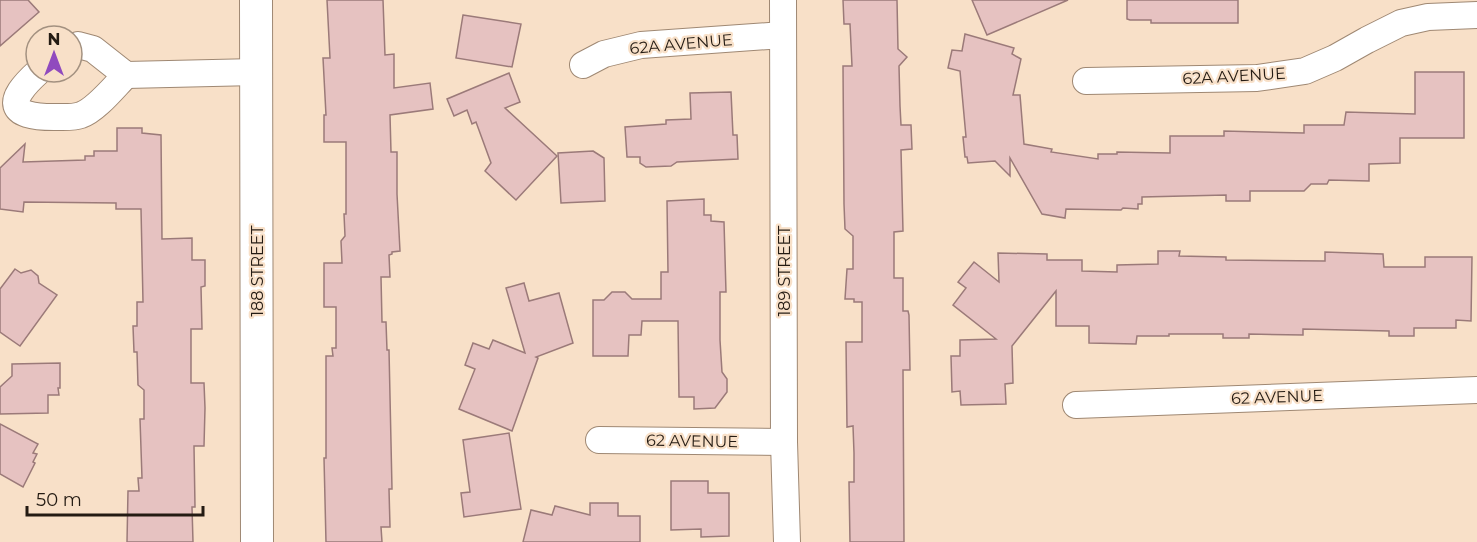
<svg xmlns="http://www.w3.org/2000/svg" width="1477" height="542" font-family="Montserrat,sans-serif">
	<rect width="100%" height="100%" fill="#f8e0c8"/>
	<g fill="#e6c2c1" stroke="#9b7a79" stroke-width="1.5">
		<polygon points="0,0 28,0 39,12 0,46"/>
		<polygon points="327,0 383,0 385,55 394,54 394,88 430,83 433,109 390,115 391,152 397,152 397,194 400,251 392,252 392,254 389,255 390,277 381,277 382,322 386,322 387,350 389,350 392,489 389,489 390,527 381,527 382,542 326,542 324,458 326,458 326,356 333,356 332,348 336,348 336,307 324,307 324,263 342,263 341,241 345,236 344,214 346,214 346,142 324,142 324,115 326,115 323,58 330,58"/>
		<polygon points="843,0 897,0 898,49 907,57 899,66 900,106 901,125 911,125 912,149 901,150 903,231 894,232 894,278 903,278 903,311 908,311 909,315 910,370 903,370 904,542 850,542 849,482 854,482 854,453 853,426 847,427 846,342 862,342 862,302 854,302 854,299 845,299 847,269 853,269 853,236 845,229 844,204 843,66 852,66 850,24 844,24"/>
		<polygon points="972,0 1068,0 987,35"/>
		<polygon points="1127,0 1238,0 1238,23 1151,23 1151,20 1130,20 1127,19"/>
		<polygon points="463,15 521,24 512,67 456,58"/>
		<polygon points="965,34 1014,48 1012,54 1021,59 1013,95 1020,95 1024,144 1052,149 1051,152 1098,159 1098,154 1117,154 1117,152 1170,153 1170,136 1224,136 1224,131 1304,133 1304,125 1344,125 1346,112 1415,114 1415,72 1464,72 1464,138 1400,138 1400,163 1369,164 1369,181 1329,180 1327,184 1311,184 1304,191 1250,191 1250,201 1226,201 1226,195 1142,197 1142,204 1138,204 1138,209 1123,208 1121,210 1066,209 1065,218 1042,214 1010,158 1010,176 995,161 968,163 967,157 965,157 963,137 966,137 960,71 948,68 952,50 962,51"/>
		<polygon points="509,73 520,102 505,108 557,156 516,200 485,171 491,163 476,122 472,124 467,110 454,116 447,99"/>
		<polygon points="731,92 733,135 737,135 738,159 677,162 671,166 646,167 640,163 640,157 627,157 625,127 666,124 666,120 691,119 690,93"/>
		<polygon points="117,128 142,128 142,133 161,135 162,239 192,238 192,260 205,260 205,286 201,287 202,329 191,329 191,383 204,383 205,408 204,446 194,446 195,507 192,507 193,542 127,542 128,491 139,491 138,478 142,478 140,419 144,419 144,390 138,385 137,352 134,352 133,326 137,326 137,302 143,302 141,209 116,209 116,203 24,202 23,212 0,209 0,168 25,144 23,162 85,160 85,156 94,156 94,151 117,151"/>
		<polygon points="593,151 604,158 605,201 561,203 558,153"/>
		<polygon points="704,199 704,215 711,215 711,221 724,222 726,292 720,292 720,340 722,372 727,379 727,392 715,408 694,409 694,397 679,397 678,321 642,321 641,335 629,335 628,356 593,356 593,300 604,300 612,292 625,292 632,299 661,299 661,272 668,272 667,201"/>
		<polygon points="1158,251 1180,251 1179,256 1226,257 1226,260 1325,261 1325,252 1383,254 1384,267 1425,267 1425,257 1472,257 1471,321 1456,320 1456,328 1414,328 1414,336 1389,336 1389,331 1303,329 1303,335 1249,334 1249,338 1223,338 1223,334 1169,334 1169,336 1137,336 1136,344 1089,343 1089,326 1056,326 1056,291 1012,346 1013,383 1005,384 1006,404 961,405 960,391 952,392 951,356 960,356 960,340 996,339 953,305 966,288 958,282 974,262 999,282 998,253 1047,254 1047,260 1082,260 1082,271 1117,272 1117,265 1158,264"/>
		<polygon points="15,269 21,273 31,270 38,276 39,283 57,295 20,346 0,332 0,289"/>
		<polygon points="524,283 529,301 559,293 573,343 536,357 538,358 512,431 459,409 475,369 465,365 473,343 489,349 493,340 525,353 506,288"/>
		<polygon points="60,363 60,388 58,388 59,395 48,395 48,413 0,414 0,387 12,376 12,364"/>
		<polygon points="0,424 38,444 33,453 37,454 33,462 35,463 23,487 0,474"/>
		<polygon points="509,433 521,509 464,517 461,493 470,492 463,440"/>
		<polygon points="671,481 708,481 708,493 729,493 729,536 701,537 701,529 671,530"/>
		<polygon points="590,503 618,503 618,516 640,516 640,542 523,542 531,510 552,515 555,506 590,515"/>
	</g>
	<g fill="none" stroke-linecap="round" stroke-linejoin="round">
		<defs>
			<g id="minor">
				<polyline points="783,0 784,442 787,542"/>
				<polyline points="72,47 78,45 93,49 126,75 256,72"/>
				<polyline points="583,65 604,54 641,45 783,35"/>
				<path d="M38,72C6,101 7,117 54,117C63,117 73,118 81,115C96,110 115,86 126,75"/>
				<polyline points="1086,81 1257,78 1305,71 1335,58 1367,40 1401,23 1428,17 1477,15"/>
				<polyline points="1076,405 1477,390"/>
				<polyline points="599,440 784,442"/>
			</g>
			<polyline id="tertiary" points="256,0 257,542"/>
		</defs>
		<use href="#minor" stroke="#9f8873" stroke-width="28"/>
		<use href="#tertiary" stroke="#9f8873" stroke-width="34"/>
		<use href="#minor" stroke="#fff" stroke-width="26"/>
		<use href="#tertiary" stroke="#fff" stroke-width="32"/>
	</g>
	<g text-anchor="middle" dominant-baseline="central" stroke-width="4.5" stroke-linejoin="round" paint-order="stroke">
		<g font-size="16" fill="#241b13" stroke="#f8e0c8">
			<text transform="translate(681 44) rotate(-5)">62A AVENUE</text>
			<text transform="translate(1234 76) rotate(-3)">62A AVENUE</text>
			<text transform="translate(257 271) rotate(-90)">188 STREET</text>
			<text transform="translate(784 271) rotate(-90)">189 STREET</text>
			<text transform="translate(1277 397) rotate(-2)">62 AVENUE</text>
			<text transform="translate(692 441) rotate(1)">62 AVENUE</text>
		</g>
	</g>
	<g transform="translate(54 54)"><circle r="28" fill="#f8e0c8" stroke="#a39180" stroke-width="1.5"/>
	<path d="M0-4.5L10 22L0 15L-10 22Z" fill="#904abe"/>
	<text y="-9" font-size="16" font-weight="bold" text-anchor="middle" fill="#241b13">N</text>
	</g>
	<path d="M27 506v9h176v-9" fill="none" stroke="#241b13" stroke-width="3"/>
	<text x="36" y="506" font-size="18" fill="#241b13" stroke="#f8e0c8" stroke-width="4.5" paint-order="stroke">50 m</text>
</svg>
